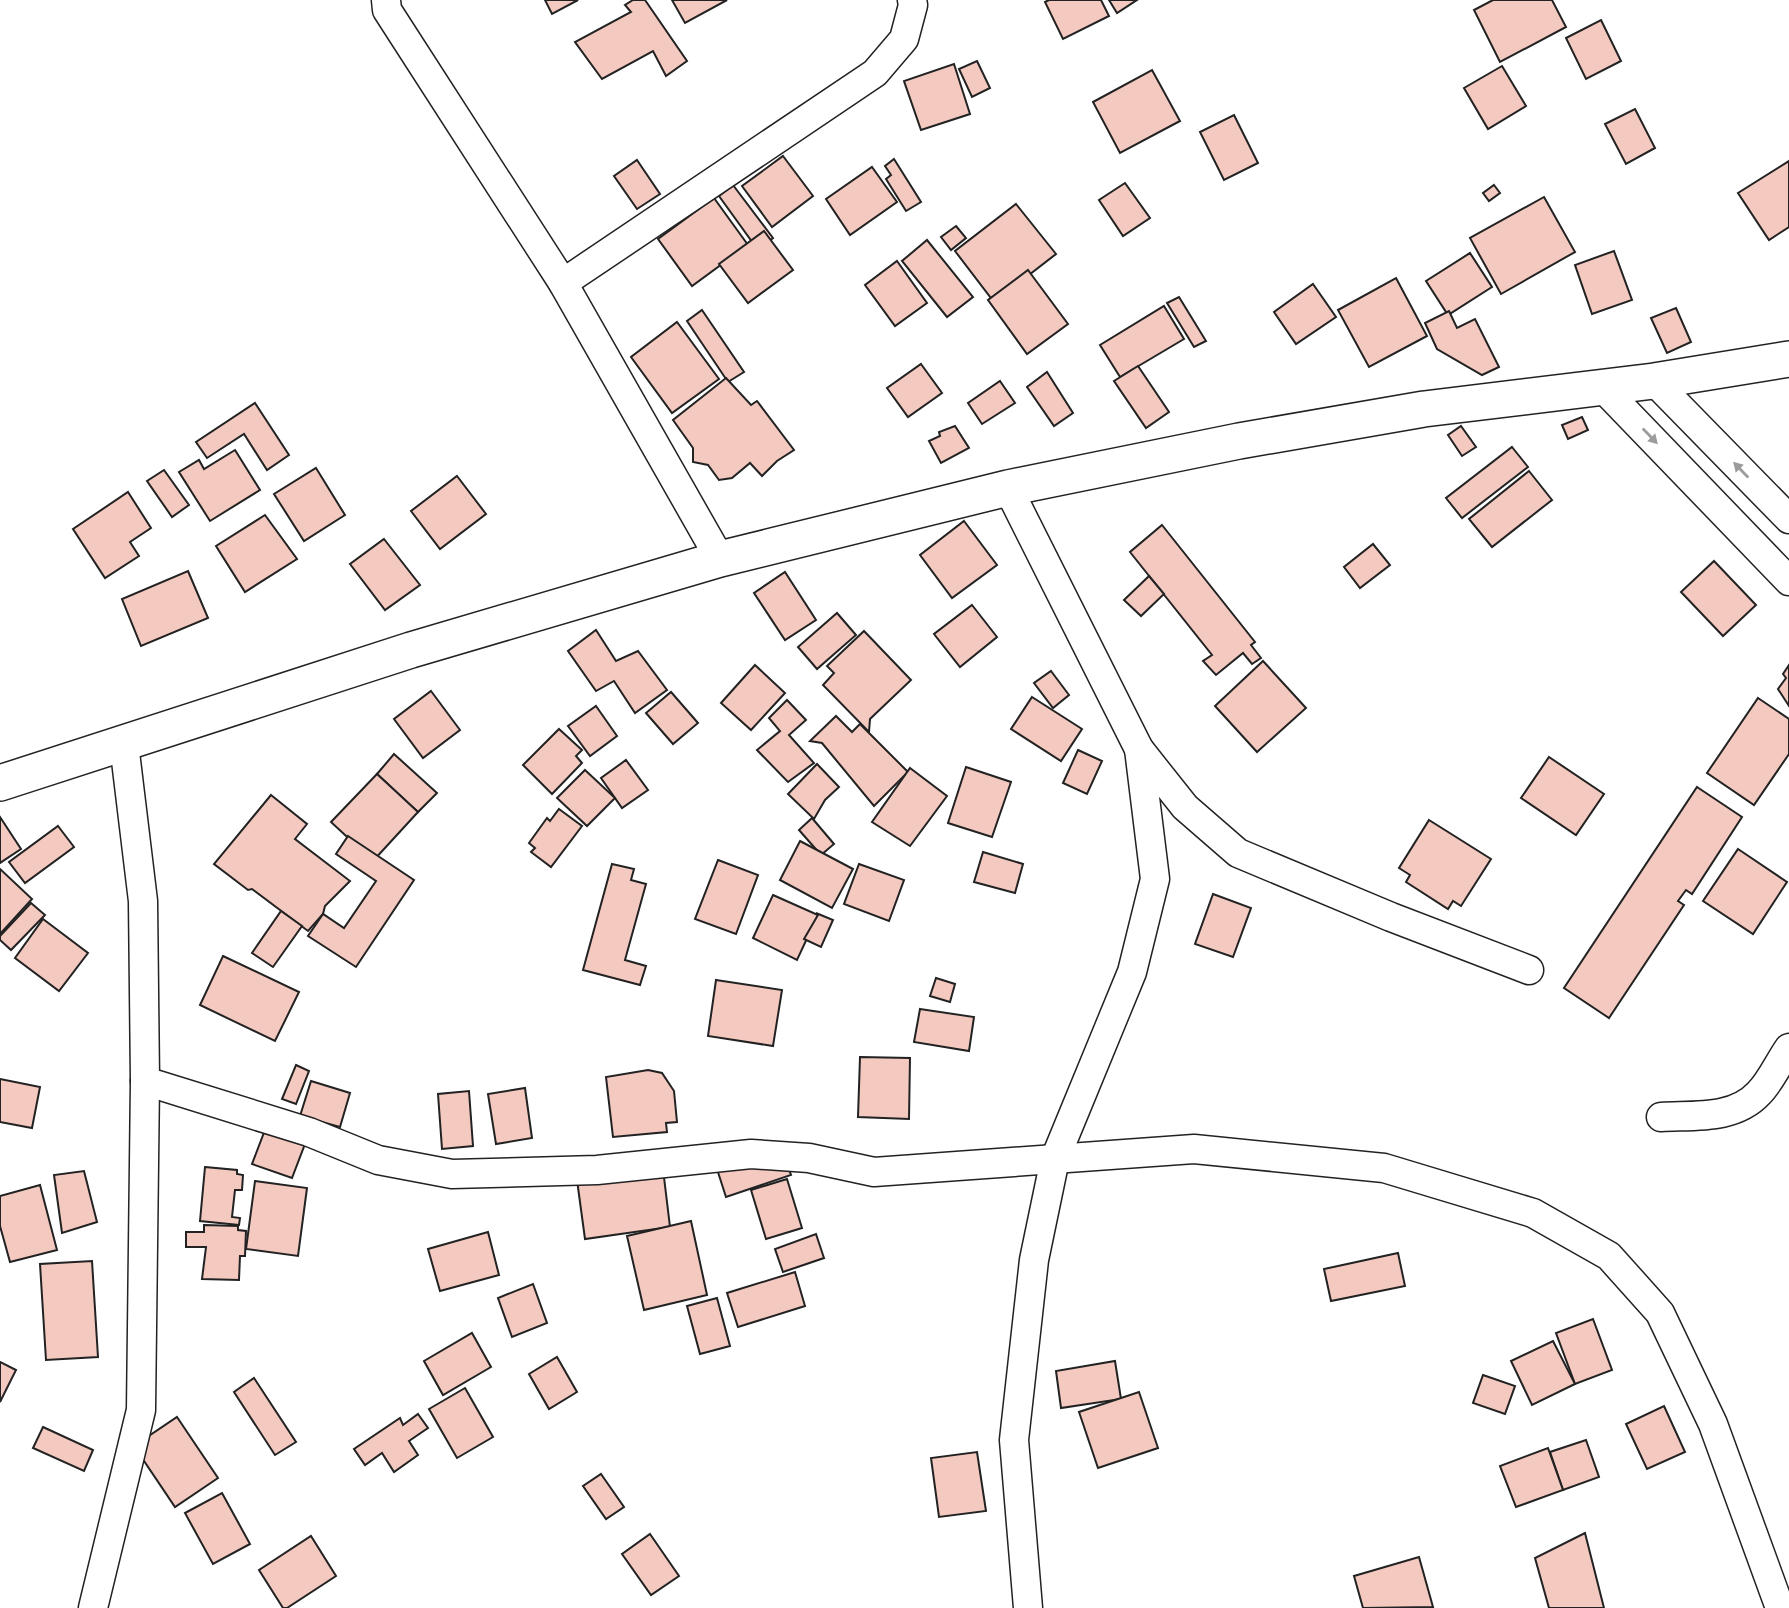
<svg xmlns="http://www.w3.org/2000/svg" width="1789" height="1608" font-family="'Varela Round',sans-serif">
	<rect width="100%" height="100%" fill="#fff"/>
	<g fill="#f3c9c0" stroke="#222" stroke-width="2">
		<polygon points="545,0 578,0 552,14"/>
		<polygon points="633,0 645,0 687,61 666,76 653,51 602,79 575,42 631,12 625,5"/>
		<polygon points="672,0 727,0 685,23"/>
		<polygon points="1049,0 1101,0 1109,16 1063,39 1045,2"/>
		<polygon points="1109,0 1137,0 1117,13"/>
		<polygon points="1493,0 1552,0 1566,27 1500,62 1474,10"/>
		<polygon points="1601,20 1621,61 1586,79 1566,38"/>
		<polygon points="977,61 990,88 972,97 959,69"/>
		<polygon points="954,64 970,114 921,130 904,81"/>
		<polygon points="1502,66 1526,106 1488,129 1464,88"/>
		<polygon points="1152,70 1180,121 1120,153 1093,102"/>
		<polygon points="1635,109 1655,148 1626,164 1605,124"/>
		<polygon points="1234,115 1258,163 1224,180 1200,132"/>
		<polygon points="783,156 813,196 772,227 742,186"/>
		<polygon points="894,159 921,202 906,211 886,179 891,175 885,166"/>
		<polygon points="637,160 660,194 637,209 614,176"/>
		<polygon points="1789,161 1789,227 1769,240 1738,193"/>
		<polygon points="872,167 897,202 850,235 826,199"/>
		<polygon points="1125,183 1150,218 1123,236 1099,200"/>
		<polygon points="733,185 773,238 758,250 719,196"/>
		<polygon points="1494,185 1500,193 1489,201 1483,193"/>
		<polygon points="1544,197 1575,252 1501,294 1470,238"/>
		<polygon points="714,198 748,245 692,286 658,239"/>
		<polygon points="1016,204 1056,254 994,302 955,251"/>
		<polygon points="956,226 966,238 951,250 941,237"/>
		<polygon points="764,231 793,270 748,303 719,264"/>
		<polygon points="927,240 973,297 947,317 902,261"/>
		<polygon points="1614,251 1632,300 1592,314 1575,265"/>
		<polygon points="1470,253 1492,287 1448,315 1426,281"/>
		<polygon points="897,261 927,303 895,326 865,285"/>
		<polygon points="1028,270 1068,324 1027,354 988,300"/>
		<polygon points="1396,278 1427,336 1369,367 1338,310"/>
		<polygon points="1313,284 1336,317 1296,344 1274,312"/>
		<polygon points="1179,297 1206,341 1194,347 1167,303"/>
		<polygon points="1164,306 1184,339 1120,377 1100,345"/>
		<polygon points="1676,308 1691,342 1667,353 1651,318"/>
		<polygon points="702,310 744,372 728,382 687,321"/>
		<polygon points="1449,311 1457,328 1475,319 1499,367 1482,375 1437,349 1425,323"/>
		<polygon points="677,322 719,379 672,413 631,357"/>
		<polygon points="921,364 942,393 908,417 887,388"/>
		<polygon points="1138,366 1169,412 1146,428 1114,381"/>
		<polygon points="1047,372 1073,413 1054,426 1027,387"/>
		<polygon points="726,378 751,405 757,401 794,450 777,461 762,476 750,463 732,478 719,480 708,465 693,462 693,448 673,420"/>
		<polygon points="1000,381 1015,403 982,424 968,403"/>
		<polygon points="255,403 289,455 267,470 244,434 207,458 196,442"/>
		<polygon points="1582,417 1588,430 1568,439 1562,425"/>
		<polygon points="955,426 969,448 941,463 929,441 940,436 939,432"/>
		<polygon points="1461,426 1476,447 1462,456 1448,435"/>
		<polygon points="1512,447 1528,467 1462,518 1446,498"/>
		<polygon points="235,450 260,490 210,521 179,472 199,460 204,469"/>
		<polygon points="316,468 345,515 304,541 274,494"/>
		<polygon points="164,470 189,505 172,517 147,481"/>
		<polygon points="1529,471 1552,500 1492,547 1469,519"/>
		<polygon points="457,476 486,514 440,549 411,511"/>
		<polygon points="128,492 151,528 130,542 139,556 105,578 73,529"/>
		<polygon points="265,515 297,559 245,592 216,546"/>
		<polygon points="964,521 997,565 952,598 920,555"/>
		<polygon points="1162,525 1255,642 1251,645 1261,658 1252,664 1243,653 1216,675 1203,661 1212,655 1130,552"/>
		<polygon points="384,539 420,585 385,610 350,564"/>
		<polygon points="1373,544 1390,565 1360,588 1344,567"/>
		<polygon points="1714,561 1756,605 1723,636 1681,592"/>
		<polygon points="188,571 208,618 141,646 122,599"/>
		<polygon points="785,572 816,620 785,640 754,593"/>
		<polygon points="1149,576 1164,594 1141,616 1124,600"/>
		<polygon points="972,605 997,637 960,667 934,634"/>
		<polygon points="837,613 856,635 817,669 798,647"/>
		<polygon points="596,630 616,661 638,651 667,690 635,713 614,681 596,691 568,651"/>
		<polygon points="864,631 911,680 870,719 869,732 823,685 834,673 827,666"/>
		<polygon points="1263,661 1306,708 1257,752 1215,706"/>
		<polygon points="755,665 785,693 751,730 721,703"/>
		<polygon points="1789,665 1789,706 1778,689 1786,678 1783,674"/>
		<polygon points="1051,671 1069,695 1053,708 1034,683"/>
		<polygon points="431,691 460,730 423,758 394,719"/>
		<polygon points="671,692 698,723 673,744 646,713"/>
		<polygon points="1032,697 1082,729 1061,761 1011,729"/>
		<polygon points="1758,698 1789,719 1789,754 1754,805 1707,773"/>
		<polygon points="787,700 806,720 789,735 814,763 788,782 757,750 780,731 769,718"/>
		<polygon points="596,706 617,736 590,756 568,726"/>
		<polygon points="836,716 852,732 860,724 908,772 874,806 822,743 810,741"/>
		<polygon points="559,729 582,750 576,756 582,763 552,794 523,765"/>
		<polygon points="1078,750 1102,761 1087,794 1063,783"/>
		<polygon points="394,754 437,793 418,812 377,774"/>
		<polygon points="1549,757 1604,794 1576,835 1521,798"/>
		<polygon points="626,760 648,790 622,808 601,778"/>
		<polygon points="817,764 839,787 825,800 814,819 788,794"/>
		<polygon points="966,767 1011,782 992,837 948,823"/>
		<polygon points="910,768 947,796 910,846 872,822"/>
		<polygon points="585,770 615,798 587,826 557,798"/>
		<polygon points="377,774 418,812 373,861 331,822"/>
		<polygon points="1697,787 1742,817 1692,894 1686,890 1678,901 1684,905 1609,1018 1564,988"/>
		<polygon points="271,795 307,824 295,839 350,881 325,906 323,914 308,931 252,889 248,890 214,864"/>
		<polygon points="559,809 582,826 551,867 531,852 535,848 529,843 547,818 550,821"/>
		<polygon points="0,817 21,849 0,863"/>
		<polygon points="812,818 834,844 821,855 799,830"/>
		<polygon points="1429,820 1491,859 1461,906 1453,901 1448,909 1406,882 1410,875 1399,868"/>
		<polygon points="58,826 74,847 25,883 9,862"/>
		<polygon points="348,836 414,880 356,967 308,936 323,914 344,928 376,881 336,854"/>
		<polygon points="800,841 853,869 832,908 780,880"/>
		<polygon points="1738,849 1787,882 1753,934 1703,901"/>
		<polygon points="983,852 1023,864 1015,893 974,882"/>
		<polygon points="718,860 758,875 736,934 695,919"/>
		<polygon points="612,864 634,869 631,880 646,884 625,960 646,966 640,985 583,970"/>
		<polygon points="859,864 904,880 889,921 844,904"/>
		<polygon points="0,869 32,899 0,934"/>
		<polygon points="1213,894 1251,908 1233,957 1195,944"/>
		<polygon points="773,895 818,915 797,960 753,938"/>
		<polygon points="31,903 45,915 11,950 0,940 0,936"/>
		<polygon points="281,911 302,926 273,967 252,953"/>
		<polygon points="816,913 833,920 821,947 804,939 818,915"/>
		<polygon points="43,919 88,953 59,991 15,958"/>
		<polygon points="223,956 299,992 275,1041 200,1005"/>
		<polygon points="936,978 955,984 950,1002 930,996"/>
		<polygon points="716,980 782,990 773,1046 708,1036"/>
		<polygon points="920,1009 974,1017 969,1051 914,1042"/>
		<polygon points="860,1057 910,1058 909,1119 858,1117"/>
		<polygon points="296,1065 309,1071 296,1104 282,1099"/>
		<polygon points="648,1070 662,1073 674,1091 677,1122 666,1123 667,1132 613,1137 606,1077"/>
		<polygon points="0,1079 40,1087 32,1128 0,1122"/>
		<polygon points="311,1081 350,1093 340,1127 300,1116"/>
		<polygon points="525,1088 532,1138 496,1144 488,1094"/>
		<polygon points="469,1091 473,1146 442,1149 438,1094"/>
		<polygon points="268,1122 308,1136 292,1178 252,1164"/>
		<polygon points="781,1147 791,1175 726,1197 716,1166"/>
		<polygon points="205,1167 237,1170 237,1174 243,1175 242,1190 235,1190 232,1217 240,1218 239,1225 200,1221"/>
		<polygon points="663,1169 670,1227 585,1239 577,1180"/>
		<polygon points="84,1171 97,1222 62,1233 54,1175"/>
		<polygon points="787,1179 802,1228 766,1239 751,1190"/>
		<polygon points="255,1181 307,1188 298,1256 246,1249"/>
		<polygon points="40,1185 57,1250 10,1262 0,1226 0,1196"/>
		<polygon points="691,1221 707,1295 644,1310 627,1236"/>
		<polygon points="204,1225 238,1226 238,1230 246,1231 245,1256 240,1256 239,1280 202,1279 206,1247 186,1247 186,1232 204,1232"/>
		<polygon points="488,1232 499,1275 440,1291 428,1249"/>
		<polygon points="816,1234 824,1258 783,1272 775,1249"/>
		<polygon points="1398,1253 1405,1286 1331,1301 1324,1269"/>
		<polygon points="92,1261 98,1357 46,1360 40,1264"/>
		<polygon points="795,1272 805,1306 738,1327 727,1293"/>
		<polygon points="533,1284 547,1323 512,1337 498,1298"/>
		<polygon points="717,1298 730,1346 700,1354 687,1306"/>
		<polygon points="1593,1319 1612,1370 1575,1384 1556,1333"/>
		<polygon points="472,1333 491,1367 443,1395 424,1361"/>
		<polygon points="1553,1341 1575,1384 1532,1405 1511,1361"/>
		<polygon points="557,1357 577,1392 549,1409 529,1374"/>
		<polygon points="1115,1361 1121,1399 1061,1408 1056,1371"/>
		<polygon points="0,1362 16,1370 0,1402"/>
		<polygon points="1483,1375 1515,1386 1505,1414 1473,1403"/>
		<polygon points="254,1378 296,1442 275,1455 234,1392"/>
		<polygon points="465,1388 493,1437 457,1458 429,1409"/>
		<polygon points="1139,1392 1158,1448 1098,1468 1079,1412"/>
		<polygon points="1664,1406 1685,1452 1647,1469 1626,1424"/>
		<polygon points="418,1414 428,1428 409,1441 418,1455 394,1472 382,1453 365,1465 354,1449 400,1418 403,1425"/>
		<polygon points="177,1417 218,1478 175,1507 134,1446"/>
		<polygon points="43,1427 93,1450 84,1471 33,1448"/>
		<polygon points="1586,1440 1599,1477 1563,1490 1550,1452"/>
		<polygon points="1548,1448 1563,1490 1516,1507 1500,1466"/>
		<polygon points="977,1452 986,1511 939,1517 931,1458"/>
		<polygon points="601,1474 624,1507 606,1519 583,1486"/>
		<polygon points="222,1493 250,1544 213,1564 185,1513"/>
		<polygon points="1585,1533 1604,1608 1549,1608 1535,1558"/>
		<polygon points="650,1534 679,1576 651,1595 622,1554"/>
		<polygon points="311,1536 336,1576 287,1608 283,1608 259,1570"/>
		<polygon points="1419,1557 1433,1607 1363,1608 1354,1576"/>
	</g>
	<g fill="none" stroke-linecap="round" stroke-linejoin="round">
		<defs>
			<g id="minor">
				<polyline points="386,0 387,10 563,283 720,559"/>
				<polyline points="563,283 875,73 904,39 913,5 912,0"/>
				<polyline points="1654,381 1789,519"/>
				<polyline points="1602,387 1789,581"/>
				<polyline points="1008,488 1139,749 1185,807 1238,853 1391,917 1529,970"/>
				<polyline points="145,1081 309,1132 378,1160 452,1174 597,1170 751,1154 809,1158 874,1172 1194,1149 1384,1168 1533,1213 1609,1256 1660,1313 1713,1424 1780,1608"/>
				<path d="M1661,1117C1694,1115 1734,1120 1759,1093C1771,1081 1779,1062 1789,1048"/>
				<polyline points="93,1608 141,1410 145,1081 143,901 124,744"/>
				<polyline points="1028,1608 1014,1440 1034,1260 1055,1159 1132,972 1155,879 1139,749"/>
			</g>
			<polyline id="tertiary" points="0,783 411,650 720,559 1008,488 1239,441 1424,409 1654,381 1789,359"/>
		</defs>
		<use href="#minor" stroke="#222" stroke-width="31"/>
		<use href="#tertiary" stroke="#222" stroke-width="38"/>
		<use href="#minor" stroke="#fff" stroke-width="28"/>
		<use href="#tertiary" stroke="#fff" stroke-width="35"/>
	</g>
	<defs><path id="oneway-solid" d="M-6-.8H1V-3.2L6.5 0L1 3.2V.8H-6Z" transform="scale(1.75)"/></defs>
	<g fill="#9c9c9c">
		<use href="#oneway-solid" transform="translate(1650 436) rotate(46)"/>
		<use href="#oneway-solid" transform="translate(1741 470) rotate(-134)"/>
	</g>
</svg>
